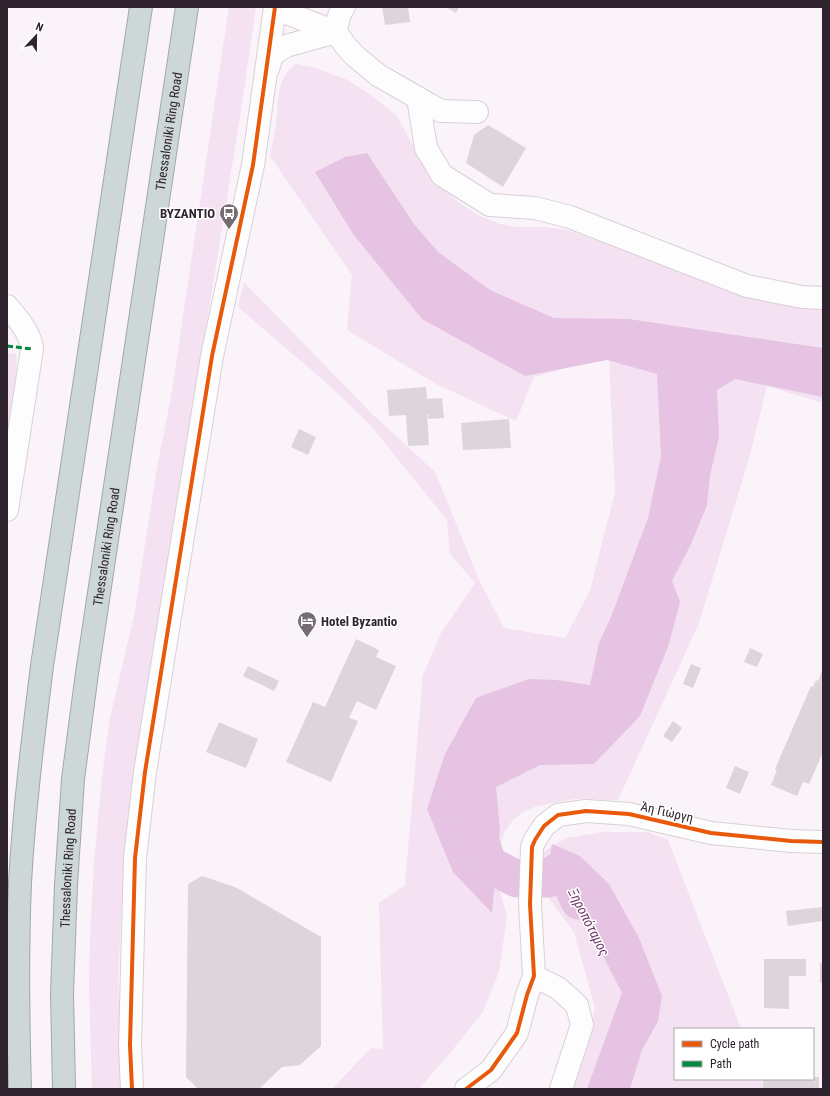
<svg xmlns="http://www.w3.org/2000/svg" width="830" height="1096" font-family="'Roboto Condensed',sans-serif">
	<rect width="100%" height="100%" fill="#faf3f9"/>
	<g fill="#f4e1f1">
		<polygon points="229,7 256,7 240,117 207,321 164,583 143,719 124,862 118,978 122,1089 92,1089 89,985 90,939 94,863 102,777 110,718 134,616 156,473 171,397"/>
		<path d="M296,64L312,67L348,80L375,98L397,116L424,166L441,187L458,202L478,215L500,224L515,227H544L567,230L707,280L823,296V403L767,386L750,455L699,623L618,800L574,799L537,806L523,812L513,820L505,831L493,867L507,916L499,972L483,1012L450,1053L419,1089H332L371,1048L383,1049L379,903L405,885L423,675L441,633L475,583L450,554L447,520L371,426L329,385L238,307L244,282L371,413L435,472L480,582L504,628L565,638L590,591L615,492L609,356L534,377L516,421L436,384L347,330L352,275L270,156C272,146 274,135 276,125C279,103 275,79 296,64Z"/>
		<polygon points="7,353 16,354 17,375 7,466"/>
		<polygon points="604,832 648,832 668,840 741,1029 675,1029 675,1079 761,1079 764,1089 573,1089 595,1008 574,932 542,889 535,859 553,845 567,838"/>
	</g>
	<g fill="#e6c3e2">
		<polygon points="367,153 414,224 438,252 490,290 554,318 629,319 823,348 823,397 735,379 717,390 719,437 710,475 707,505 691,544 672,581 680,602 669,644 640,716 594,764 540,765 496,787 500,830 492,913 453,872 427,809 445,754 476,698 529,679 556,680 590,685 599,643 611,617 648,518 661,456 657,374 607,360 525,376 422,319 353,234 315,172 345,157"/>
		<polygon points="552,844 580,856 609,884 639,938 662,996 658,1021 642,1050 630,1089 587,1089 622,993 587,924 546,886"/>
	</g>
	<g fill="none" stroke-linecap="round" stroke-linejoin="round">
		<polyline stroke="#e6c3e2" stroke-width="37" points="470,829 476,845 483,848 488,864 517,879 548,879 558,871 572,886 579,901"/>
	</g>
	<g fill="#ded5dc">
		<polygon points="382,7 408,7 410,22 385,25"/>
		<polygon points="446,7 459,7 456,13"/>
		<polygon points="488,125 526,148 503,187 466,163 474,135"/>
		<polygon points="426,387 427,399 442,398 444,418 428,419 428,414 427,414 429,445 408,446 406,415 389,416 387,390"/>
		<polygon points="509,419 511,448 463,450 461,423"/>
		<polygon points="299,429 316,437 308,455 291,447"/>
		<polygon points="356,639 379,650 376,657 396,666 376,710 357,701 349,718 358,721 331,782 286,762 313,702 325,707"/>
		<polygon points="750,648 763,654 757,667 744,662"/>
		<polygon points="691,664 701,668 693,688 683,684"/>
		<polygon points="248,666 279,681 274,691 243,676"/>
		<polygon points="823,668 823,752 809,784 803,782 797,796 771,785 777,770 775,769 811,686 813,687 816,680 818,681"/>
		<polygon points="673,721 682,728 672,742 663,736"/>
		<polygon points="219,722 258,739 246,768 206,752"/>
		<polygon points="735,766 749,772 740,794 726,788"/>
		<polygon points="202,876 235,887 321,937 321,1046 300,1065 282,1067 259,1089 198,1089 186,1077 188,884"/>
		<polygon points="823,907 823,921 788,926 786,911"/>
		<polygon points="764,959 806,959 806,976 789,976 789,1009 764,1008"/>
		<rect x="820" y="963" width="3" height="20"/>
		<polygon points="813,1077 819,1077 819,1089 763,1089 763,1079 813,1079"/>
	</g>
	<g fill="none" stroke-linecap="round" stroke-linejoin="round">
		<defs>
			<g id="minor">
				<polyline points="279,7 289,14 336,32 345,45 355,56 378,75 430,105 441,111 477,112"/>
				<path d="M336,32C337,23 338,14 344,7"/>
				<polyline points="268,69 272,55 286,46 336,32"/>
				<polyline points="418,98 426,148 442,175 490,205 535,208 570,217 747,286 802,297 823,298"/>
				<path d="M7,306C18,319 30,332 32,349L7,510"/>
				<polyline points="534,976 558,988 577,1005 582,1025 561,1089"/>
				<polyline points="132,1089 130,1045 135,858 145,772 212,356 253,165 275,7"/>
				<polyline points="466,1089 491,1070 517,1033 527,995 534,976 530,904 532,847 535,840 544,826 558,815 586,811 629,814 711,833 791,841 823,842"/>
			</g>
			<g id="highway">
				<path d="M20,1089C18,1020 17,952 20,883C24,810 33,738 42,666L141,7"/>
				<path id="s1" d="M64,1089L62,993L66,885L73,779L87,673L187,7"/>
			</g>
		</defs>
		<use href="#minor" stroke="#d8d0d7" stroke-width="24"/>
		<use href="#highway" stroke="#a0a8ab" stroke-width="24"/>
		<use href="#minor" stroke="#fefdfe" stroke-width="22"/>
		<use href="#highway" stroke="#cdd7d8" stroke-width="22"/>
		<polyline stroke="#00873e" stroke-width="3" stroke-dasharray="6 3" stroke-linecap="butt" points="7,346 32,349"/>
		<defs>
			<g id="cycleway">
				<polyline points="132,1089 130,1045 135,858 145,772 212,356 253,165 275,7"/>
				<polyline points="466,1089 491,1070 517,1033 527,995 534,976 530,904 532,847 535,840 544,826 558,815 586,811 629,814 711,833 791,841 823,842"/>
			</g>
		</defs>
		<use href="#cycleway" stroke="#fff" stroke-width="6"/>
		<use href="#cycleway" stroke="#e8590c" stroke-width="4"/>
	</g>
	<defs>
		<symbol id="bus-pin" viewBox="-11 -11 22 30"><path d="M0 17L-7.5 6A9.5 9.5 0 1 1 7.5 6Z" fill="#766c74" stroke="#fff"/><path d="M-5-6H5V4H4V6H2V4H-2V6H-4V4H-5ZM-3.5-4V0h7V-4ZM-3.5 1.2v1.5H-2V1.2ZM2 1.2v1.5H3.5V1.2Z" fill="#fff"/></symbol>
		<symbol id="hotel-pin" viewBox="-11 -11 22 30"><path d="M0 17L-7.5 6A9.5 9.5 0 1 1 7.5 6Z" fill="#766c74" stroke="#fff"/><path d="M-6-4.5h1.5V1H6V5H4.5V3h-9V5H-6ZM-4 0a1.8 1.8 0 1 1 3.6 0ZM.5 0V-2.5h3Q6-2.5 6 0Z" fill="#fff"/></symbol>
	</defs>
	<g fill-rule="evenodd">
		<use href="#bus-pin" x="218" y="202" width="22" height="30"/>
		<use href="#hotel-pin" x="296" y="610" width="22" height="30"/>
	</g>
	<g text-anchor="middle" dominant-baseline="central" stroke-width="3" stroke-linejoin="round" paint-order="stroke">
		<g font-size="13" fill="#2f232d" stroke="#fff">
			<text stroke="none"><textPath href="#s1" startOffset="965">Thessaloniki Ring Road</textPath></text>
			<text stroke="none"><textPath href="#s1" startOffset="545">Thessaloniki Ring Road</textPath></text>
			<text transform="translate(667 812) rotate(13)">Άη Γιώργη</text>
			<text stroke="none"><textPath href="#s1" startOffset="221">Thessaloniki Ring Road</textPath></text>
		</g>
		<g font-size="13" font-weight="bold" fill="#2f232d" stroke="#fff" text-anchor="end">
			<text x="215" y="213">ΒΥΖΑΝΤΙΟ</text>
			<text x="321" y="621" text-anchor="start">Hotel Byzantio</text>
		</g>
		<g font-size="14" font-style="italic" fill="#6e3669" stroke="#fff">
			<text transform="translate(589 922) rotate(63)">Ξηροπόταμος</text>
		</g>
	</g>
	<rect width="830" height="1096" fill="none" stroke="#2f232d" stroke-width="16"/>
	<rect x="674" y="1028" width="140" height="52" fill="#ffffff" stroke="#aca7ab"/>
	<rect x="682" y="1041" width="20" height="6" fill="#e8590c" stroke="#aca7ab"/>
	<text x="710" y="1048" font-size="12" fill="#2f232d">Cycle path</text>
	<rect x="682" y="1061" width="20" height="6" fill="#00873e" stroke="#aca7ab"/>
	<text x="710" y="1068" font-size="12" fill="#2f232d">Path</text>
	<g transform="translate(36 36) rotate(22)" stroke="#ffffff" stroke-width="3" paint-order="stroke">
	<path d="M0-3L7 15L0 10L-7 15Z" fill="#2f232d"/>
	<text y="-6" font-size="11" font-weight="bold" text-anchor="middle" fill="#2f232d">N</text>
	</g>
</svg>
